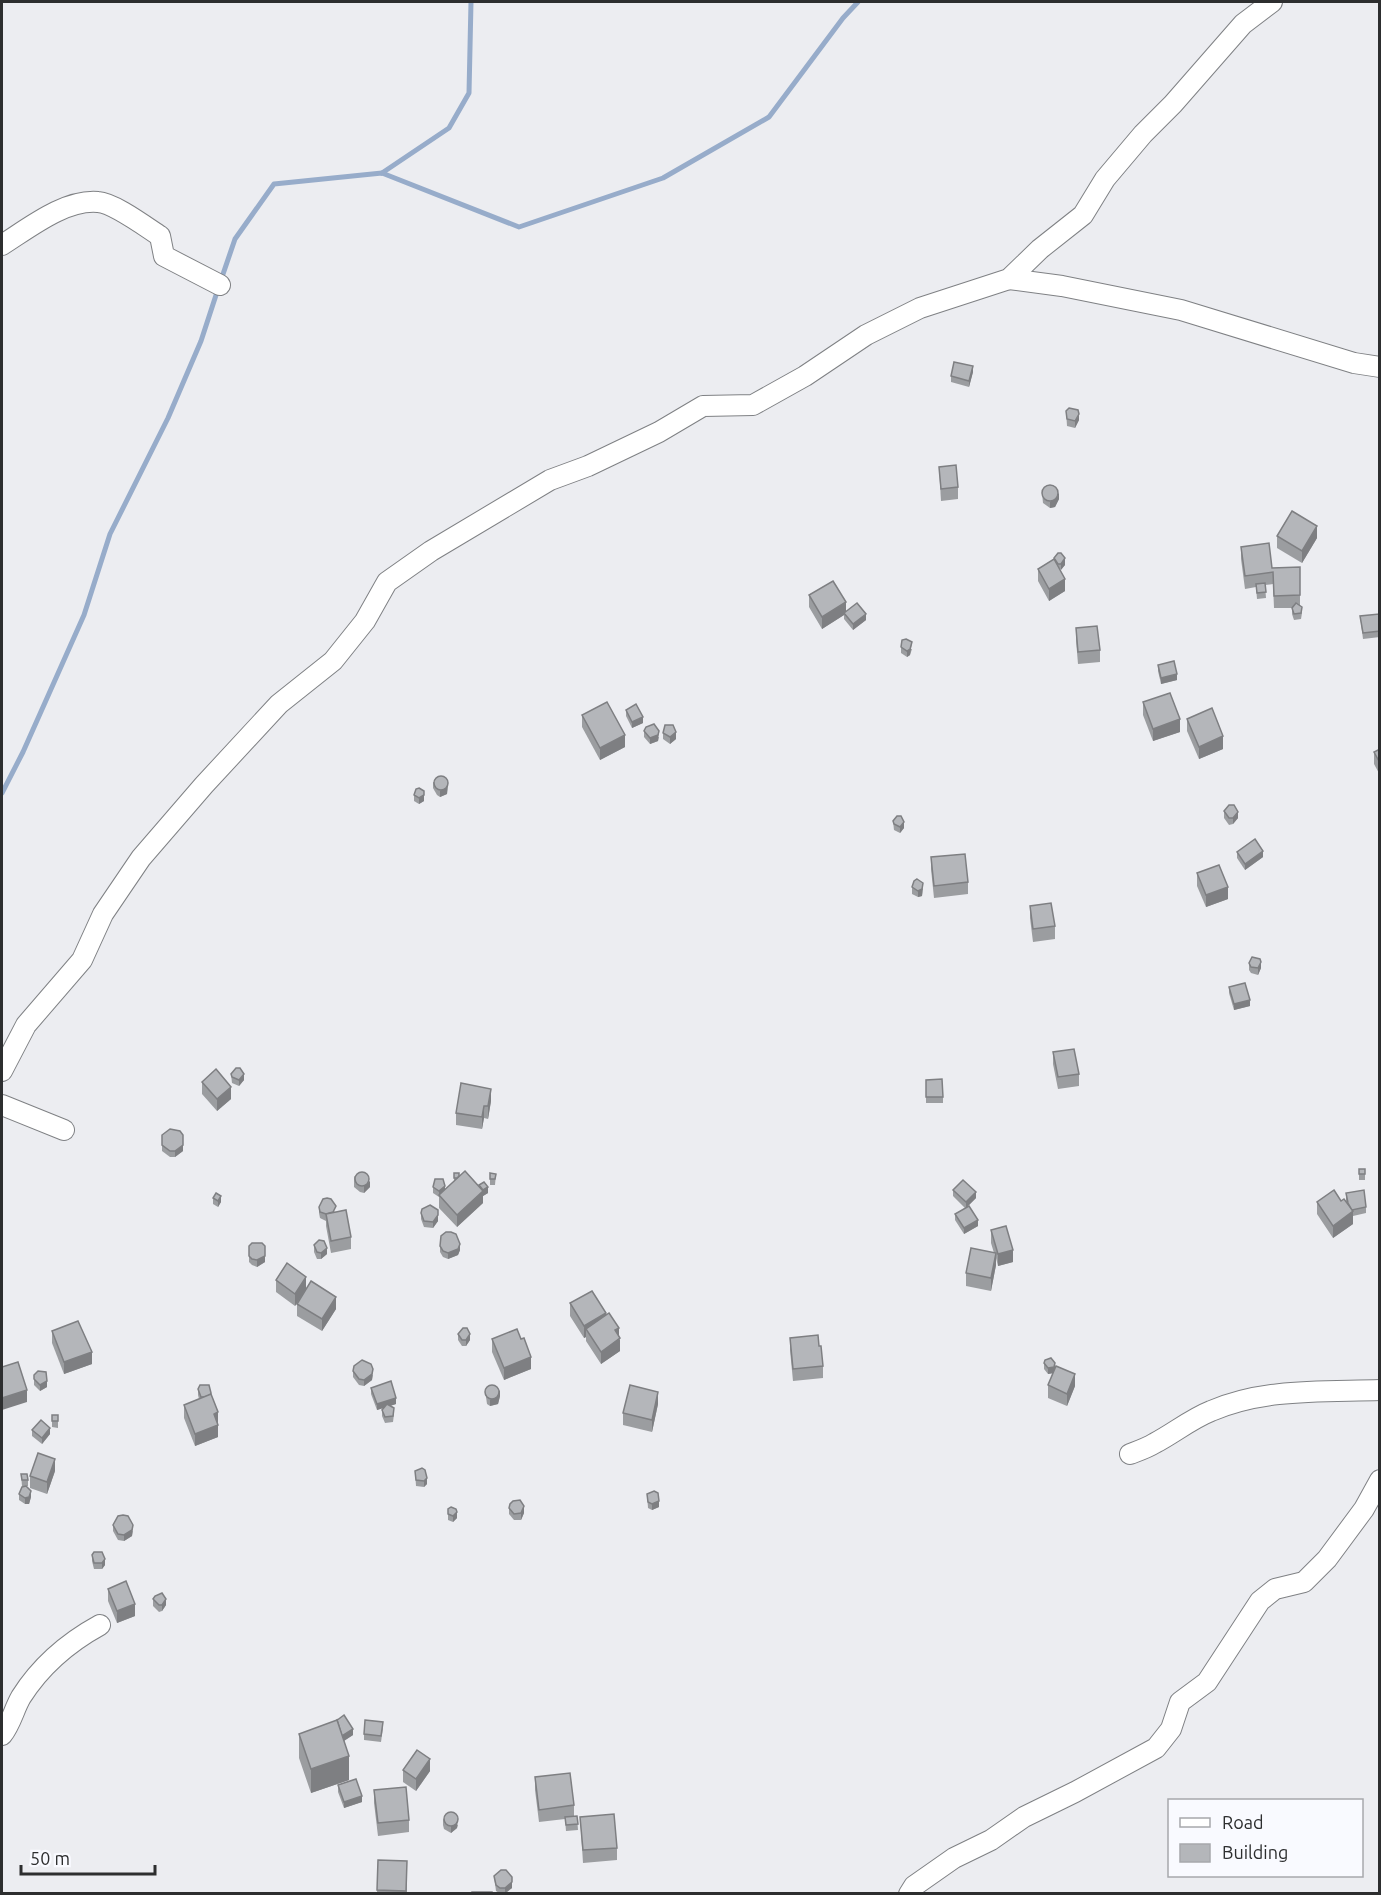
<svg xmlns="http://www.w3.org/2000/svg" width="1381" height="1895" font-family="Ubuntu,sans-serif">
	<rect width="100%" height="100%" fill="#ecedf1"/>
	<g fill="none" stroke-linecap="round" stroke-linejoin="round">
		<g stroke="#97acca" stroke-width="5">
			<polyline points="382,173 449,128 469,93 471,2"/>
			<polyline points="221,280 235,239 274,184 382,173 519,227 663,178 769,117 843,18 858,2"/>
			<polyline points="2,793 23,752 84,615 110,534 168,418 201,341 218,289"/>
		</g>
		<defs>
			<g id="minor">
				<path d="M2,245C29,228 65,199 98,202C114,203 146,227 160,236L164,256L220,285"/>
				<polyline points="1009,279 1062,286 1181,310 1354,363 1380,367"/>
				<polyline points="2,1071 26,1025 82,960 103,914 141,858 204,785 279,704 333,661 365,621 387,582 431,551 550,480 588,466 659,432 703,406 753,405 805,376 866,335 920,308 1009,279 1040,249 1083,215 1105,179 1143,134 1173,104 1243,24 1272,2"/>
				<polyline points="2,1105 64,1130"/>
				<path d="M1130,1454C1138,1451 1147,1448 1155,1443C1174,1433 1191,1419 1211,1411C1264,1388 1323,1392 1380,1390"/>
				<path d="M2,1735C11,1724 14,1709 21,1697C40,1667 69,1642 100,1625"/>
				<polyline points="909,1894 914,1886 954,1858 991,1840 1024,1817 1075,1792 1156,1748 1171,1729 1180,1702 1207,1682 1260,1601 1275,1589 1304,1582 1327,1559 1364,1509 1380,1480"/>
			</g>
		</defs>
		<use href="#minor" stroke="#7f8184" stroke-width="22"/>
		<use href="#minor" stroke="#fff" stroke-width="20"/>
	</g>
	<g fill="#9b9da0">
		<polygon points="973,372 969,387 951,382 951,376"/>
		<polygon points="1066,411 1079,420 1075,428 1067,426"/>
		<polygon points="939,467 958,487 958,499 941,501"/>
		<polygon points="1042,493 1059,499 1055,507 1050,508 1043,503"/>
		<polygon points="1277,536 1317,538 1302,563 1277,548"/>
		<polygon points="1241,547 1272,568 1300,567 1300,606 1302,613 1301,619 1294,620 1292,614 1292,608 1274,608 1273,584 1265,585 1266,598 1257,599 1256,587 1245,589 1241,559"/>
		<polygon points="1054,558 1065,565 1060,570 1065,591 1049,601 1038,581 1038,569 1054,560"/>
		<polygon points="809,595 846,612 866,620 853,630 844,619 844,615 822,629 809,607"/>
		<polygon points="1360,616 1380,621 1380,637 1363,639"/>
		<polygon points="1076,628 1100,650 1100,662 1078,664 1076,640"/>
		<polygon points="901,647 912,649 910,655 907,657 901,653"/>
		<polygon points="1158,665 1177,680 1161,684 1158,671"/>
		<polygon points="1143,702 1180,732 1153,741 1143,715"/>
		<polygon points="626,710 643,723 632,728 626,716"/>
		<polygon points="582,715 625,747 600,760 582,727"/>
		<polygon points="1187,719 1223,749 1199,759 1187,731"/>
		<polygon points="644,731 659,737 658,741 650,744 644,737"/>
		<polygon points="663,733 676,739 670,744 663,739"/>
		<polygon points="1380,749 1380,775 1374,764 1374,752"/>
		<polygon points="433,782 448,786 447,794 440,797 437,795 433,788"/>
		<polygon points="414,795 424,801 419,804 414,801"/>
		<polygon points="1224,811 1238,818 1233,824 1229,825 1224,818"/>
		<polygon points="893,821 904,828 900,833 894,830"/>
		<polygon points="1237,852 1263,857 1245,870 1237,858"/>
		<polygon points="931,857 968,882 968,894 934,898 931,869"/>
		<polygon points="1197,873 1228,899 1206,907 1197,886"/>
		<polygon points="912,887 923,889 922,896 918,897 912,894"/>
		<polygon points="1030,906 1055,926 1055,939 1033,942 1030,918"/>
		<polygon points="1249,963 1261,968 1258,975 1251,973 1249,970"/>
		<polygon points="1229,987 1250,1006 1234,1010 1229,993"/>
		<polygon points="1053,1052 1079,1074 1079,1086 1058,1089 1053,1064"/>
		<polygon points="231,1074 244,1080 239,1086 232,1083"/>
		<polygon points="926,1080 943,1097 943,1103 926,1103"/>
		<polygon points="202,1082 231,1099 217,1111 202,1094"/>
		<polygon points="491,1101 488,1119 484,1118 482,1129 456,1125 456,1113"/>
		<polygon points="162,1135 183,1151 175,1157 170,1157 162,1151"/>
		<rect x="1359" y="1169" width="6" height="11"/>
		<polygon points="454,1173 479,1187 479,1185 488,1193 483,1196 483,1203 457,1227 439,1208 439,1197 433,1193 433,1187 445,1190 454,1181"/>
		<polygon points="490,1173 496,1174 495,1185 490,1185"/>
		<polygon points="354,1176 370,1187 364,1193 360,1192 354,1187"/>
		<polygon points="953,1190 976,1198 968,1206 978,1226 964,1234 955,1220 955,1214 965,1208 953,1196"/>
		<polygon points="1346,1193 1366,1207 1366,1213 1353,1216 1353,1224 1333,1238 1317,1214 1317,1202 1346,1201"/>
		<polygon points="213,1198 221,1202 218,1207 213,1204"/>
		<polygon points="319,1207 336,1212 351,1237 351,1249 331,1253 326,1226 326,1221 320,1218 319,1213"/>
		<polygon points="421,1213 438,1221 433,1228 424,1227 421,1219"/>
		<polygon points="991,1230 1013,1262 998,1266 996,1258 996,1265 991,1291 966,1286 966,1273 994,1253 991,1243"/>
		<polygon points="314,1245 327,1254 321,1259 317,1259 314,1252"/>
		<polygon points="249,1246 265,1246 265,1262 257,1267 252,1265 249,1262"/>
		<polygon points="440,1246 460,1250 458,1255 448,1259 443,1257 440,1252"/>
		<polygon points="276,1280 306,1288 336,1309 322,1331 297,1316 297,1304 303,1295 295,1306 276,1292"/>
		<polygon points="570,1303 606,1315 619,1336 620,1351 601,1364 586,1341 586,1337 584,1338 570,1316"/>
		<polygon points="52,1331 92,1364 64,1374 52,1343"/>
		<polygon points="458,1334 470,1340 466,1346 462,1346 458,1340"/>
		<polygon points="790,1338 823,1366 823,1378 793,1381 790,1350"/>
		<polygon points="492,1339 531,1369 504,1380 492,1352"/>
		<polygon points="1044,1363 1055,1369 1075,1386 1067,1406 1048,1398 1048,1385 1053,1373 1048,1374 1044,1369"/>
		<polygon points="353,1371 373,1375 372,1380 364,1386 359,1385 353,1377"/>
		<polygon points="34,1375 47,1387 40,1391 34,1385"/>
		<polygon points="371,1388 396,1404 390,1406 394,1414 393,1422 385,1423 382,1416 382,1410 383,1408 377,1410 371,1394"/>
		<polygon points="198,1389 211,1394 218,1412 218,1437 195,1446 184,1418 184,1405 199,1399 198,1395"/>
		<polygon points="485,1390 500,1396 498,1404 490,1406 487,1404"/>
		<polygon points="658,1404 652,1432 623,1425 623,1413"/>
		<polygon points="52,1415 58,1415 58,1428 52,1427"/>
		<polygon points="32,1430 50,1434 42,1444 32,1436"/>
		<polygon points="55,1471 47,1494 30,1488 30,1476"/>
		<polygon points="415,1471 427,1484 424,1487 416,1486"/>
		<polygon points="21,1474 28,1480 28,1486 22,1486"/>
		<polygon points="19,1494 31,1497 29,1504 25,1504 19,1500"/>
		<polygon points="647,1494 659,1507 652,1510 648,1508"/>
		<polygon points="509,1508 524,1513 521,1520 514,1520 509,1514"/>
		<polygon points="448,1509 457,1518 453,1522 448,1520"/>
		<polygon points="113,1525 133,1531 132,1536 124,1541 118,1540 113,1531"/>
		<polygon points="92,1555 105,1559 105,1565 102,1569 94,1569 92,1561"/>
		<polygon points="108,1589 135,1616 117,1623 108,1601"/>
		<polygon points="153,1599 166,1605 162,1611 159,1612 153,1606"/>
		<polygon points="383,1728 381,1742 364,1740 364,1734"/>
		<polygon points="299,1734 353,1735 344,1741 349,1780 311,1793 299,1758"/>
		<polygon points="403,1770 430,1771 416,1791 403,1782"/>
		<polygon points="535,1777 574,1805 574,1817 577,1816 578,1830 566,1831 565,1819 539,1822 535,1790"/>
		<polygon points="338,1785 362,1802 344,1808 338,1792"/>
		<polygon points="374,1790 409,1820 409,1832 378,1836 374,1803"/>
		<polygon points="580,1817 617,1848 617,1860 583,1863"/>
		<polygon points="443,1819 458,1825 457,1828 451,1833 444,1829 443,1825"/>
		<polygon points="378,1860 407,1861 407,1893 377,1893"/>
		<polygon points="494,1876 512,1877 512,1888 506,1893 499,1893 496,1891"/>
	</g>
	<g fill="#7e7f82">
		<polygon points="973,366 973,372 969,387 969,381"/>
		<polygon points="1079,414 1079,420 1075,428 1075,421"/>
		<polygon points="1059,493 1059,499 1055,507 1050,508 1050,502"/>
		<polygon points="1317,526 1317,538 1302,563 1302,551"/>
		<polygon points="1065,558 1065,565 1061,570 1061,564"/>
		<polygon points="1065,579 1065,591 1049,601 1049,589"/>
		<polygon points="846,602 846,615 844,613 844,615 822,629 822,617"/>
		<polygon points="866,614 866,620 853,630 853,624"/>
		<polygon points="912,642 910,655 907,657 907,651"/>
		<polygon points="1177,674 1177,680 1161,684 1161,678"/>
		<polygon points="643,717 643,723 632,728 632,722"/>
		<polygon points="1180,719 1180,732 1153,741 1153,729"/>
		<polygon points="659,731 658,741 650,744 650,738"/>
		<polygon points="676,732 676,739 670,744 670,737"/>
		<polygon points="625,735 625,747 600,760 600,748"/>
		<polygon points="1223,736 1223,749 1199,759 1199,747"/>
		<polygon points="448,780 447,794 440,797 440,791"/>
		<polygon points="424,795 424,801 419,804 419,798"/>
		<polygon points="1238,812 1238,818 1233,824 1233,818"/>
		<polygon points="904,822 904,828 900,833 900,827"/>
		<polygon points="1263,851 1263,857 1245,870 1245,864"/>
		<polygon points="923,883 922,896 918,897 918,891"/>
		<polygon points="1228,887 1228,899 1206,907 1206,895"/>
		<polygon points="1261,962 1261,968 1258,975 1258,968"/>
		<polygon points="1250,1000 1250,1006 1234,1010 1234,1004"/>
		<polygon points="244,1074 244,1080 239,1086 239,1080"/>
		<polygon points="231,1087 231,1099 217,1111 217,1099"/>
		<polygon points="491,1089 491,1101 488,1119 488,1106"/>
		<polygon points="484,1106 484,1118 482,1129 482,1117"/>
		<polygon points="183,1145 183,1151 175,1157 175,1151"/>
		<polygon points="370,1181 370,1187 364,1193 364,1186"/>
		<polygon points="445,1186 445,1192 439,1197 439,1191"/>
		<polygon points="488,1187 488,1193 483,1196 483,1190"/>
		<polygon points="483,1191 483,1203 457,1227 457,1215"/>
		<polygon points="976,1192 976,1198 966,1208 966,1202"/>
		<polygon points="221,1196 221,1202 218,1207 218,1201"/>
		<polygon points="1353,1211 1353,1224 1333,1238 1333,1226"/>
		<polygon points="438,1215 438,1221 433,1228 433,1222"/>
		<polygon points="978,1220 978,1226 964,1234 964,1228"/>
		<polygon points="460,1244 460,1250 458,1255 448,1259 448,1253"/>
		<polygon points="327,1248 327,1254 321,1259 321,1253"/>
		<polygon points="1013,1250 1013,1262 998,1266 998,1254"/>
		<polygon points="996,1253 996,1265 991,1291 991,1278"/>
		<polygon points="265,1256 265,1262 257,1267 257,1260"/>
		<polygon points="306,1277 306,1289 295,1306 295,1294"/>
		<polygon points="336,1297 336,1309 322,1331 322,1319"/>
		<polygon points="606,1313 606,1326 586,1329 586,1337 584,1338 584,1326"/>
		<polygon points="619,1328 619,1340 620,1338 620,1351 601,1364 601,1352 615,1330"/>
		<polygon points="470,1334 470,1340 466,1346 466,1340"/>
		<polygon points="92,1352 92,1364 64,1374 64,1362"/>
		<polygon points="531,1357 531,1369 504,1380 504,1368"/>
		<polygon points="1055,1363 1055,1370 1054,1373 1048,1374 1048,1368"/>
		<polygon points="373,1369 372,1380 364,1386 364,1380"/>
		<polygon points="1075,1374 1075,1386 1067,1406 1067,1394"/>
		<polygon points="47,1381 47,1387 40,1391 40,1385"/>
		<polygon points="27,1390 27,1402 2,1410 2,1398"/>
		<polygon points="500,1390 500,1396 498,1404 490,1406 490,1400"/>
		<polygon points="658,1392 658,1404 652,1432 652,1420"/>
		<polygon points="396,1398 396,1404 377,1410 377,1404"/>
		<polygon points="218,1412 218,1424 214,1414"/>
		<polygon points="218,1425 218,1437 195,1446 195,1434"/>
		<polygon points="50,1428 50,1434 42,1444 42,1438"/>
		<polygon points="55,1459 55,1471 47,1494 47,1482"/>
		<polygon points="427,1478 427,1484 424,1487 424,1481"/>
		<polygon points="31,1491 31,1497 29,1504 25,1504 25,1498"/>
		<polygon points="659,1501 659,1507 652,1510 652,1504"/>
		<polygon points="524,1506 524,1513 521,1520 521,1513"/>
		<polygon points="457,1512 457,1518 453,1522 453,1516"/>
		<polygon points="133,1525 132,1536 124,1541 124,1535"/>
		<polygon points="105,1559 105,1565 102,1569 102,1563"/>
		<polygon points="166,1599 166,1605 162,1611 162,1605"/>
		<polygon points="135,1604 135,1616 117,1623 117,1611"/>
		<polygon points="353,1729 353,1735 339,1744 339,1738"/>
		<polygon points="349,1756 349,1780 311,1793 311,1769"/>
		<polygon points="430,1759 430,1771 416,1791 416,1779"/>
		<polygon points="362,1796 362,1802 344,1808 344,1802"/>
		<polygon points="458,1818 457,1828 451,1833 451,1826"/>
		<polygon points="512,1882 512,1888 505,1893 505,1888"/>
	</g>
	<g fill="#b4b6ba" stroke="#7e7f82" stroke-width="1.5">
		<polygon points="954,362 973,366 969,381 951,376"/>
		<polygon points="1069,408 1078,410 1079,414 1075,421 1067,419 1066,411"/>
		<polygon points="956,465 958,487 941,489 939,467"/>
		<circle cx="1050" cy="493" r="8"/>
		<polygon points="1292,511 1317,526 1302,551 1277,536"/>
		<polygon points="1269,543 1272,568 1300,567 1300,595 1274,596 1273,572 1245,576 1241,547"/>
		<polygon points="1058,553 1061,553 1065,558 1061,564 1058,564 1054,558"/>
		<polygon points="1054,559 1065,579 1049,589 1038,569"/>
		<polygon points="833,581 846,602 822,617 809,595"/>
		<polygon points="1265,583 1266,592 1257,593 1256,584"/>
		<polygon points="857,603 866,614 853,624 844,613"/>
		<polygon points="1296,603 1302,607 1301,613 1294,614 1292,608"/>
		<polygon points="1379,614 1380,631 1363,633 1360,616"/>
		<polygon points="1097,626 1100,650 1078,652 1076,628"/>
		<polygon points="906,639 912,642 910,649 907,651 901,647 902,640"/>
		<polygon points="1174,661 1177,674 1161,678 1158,665"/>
		<polygon points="1170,693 1180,719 1153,729 1143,702"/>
		<polygon points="607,702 625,735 600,748 582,715"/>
		<polygon points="636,704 643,717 632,722 626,710"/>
		<polygon points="1212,708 1223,736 1199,747 1187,719"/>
		<polygon points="654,724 659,731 658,735 650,738 644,731 646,727"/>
		<polygon points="665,725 673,725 676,732 670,737 663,733"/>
		<polygon points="1380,749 1380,763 1374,752"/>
		<circle cx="441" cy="783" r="7"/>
		<polygon points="419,788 424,791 424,795 419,798 414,795 416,789"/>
		<polygon points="1229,805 1234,805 1238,812 1233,818 1229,818 1224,811"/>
		<polygon points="897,816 901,816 904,822 900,827 894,824 893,821"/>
		<polygon points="1255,839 1263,851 1245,864 1237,852"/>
		<polygon points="965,854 968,882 934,886 931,857"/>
		<polygon points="1219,865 1228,887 1206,895 1197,873"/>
		<polygon points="917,879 923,883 922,889 918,891 912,887 914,881"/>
		<polygon points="1051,903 1055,926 1033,929 1030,906"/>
		<polygon points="1252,957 1260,959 1261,962 1258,968 1251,967 1249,963"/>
		<polygon points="1245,983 1250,1000 1234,1004 1229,987"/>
		<polygon points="1074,1049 1079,1074 1058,1077 1053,1052"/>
		<polygon points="236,1068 240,1068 244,1074 239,1080 232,1077 231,1074"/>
		<polygon points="216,1069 231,1087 217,1099 202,1082"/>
		<polygon points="942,1079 943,1097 926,1097 926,1080"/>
		<polygon points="461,1083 491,1089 488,1106 484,1106 482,1117 456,1113"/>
		<polygon points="170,1129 180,1131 183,1135 183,1145 175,1151 170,1151 162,1145 162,1135"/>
		<rect x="1359" y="1169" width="6" height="5"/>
		<polygon points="465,1171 483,1191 457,1215 439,1195"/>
		<circle cx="362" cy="1179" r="7"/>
		<polygon points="454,1173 459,1173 459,1176 457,1178 454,1178"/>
		<polygon points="490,1173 496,1174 495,1179 490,1179"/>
		<polygon points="435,1179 443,1179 445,1186 439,1191 433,1187"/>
		<polygon points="963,1180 976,1192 966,1202 953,1190"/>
		<polygon points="484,1182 488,1187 483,1190 479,1185"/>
		<polygon points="1334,1190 1341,1201 1344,1199 1353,1211 1333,1226 1317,1202"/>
		<polygon points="1364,1190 1366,1207 1352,1210 1348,1203 1346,1193"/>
		<polygon points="216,1193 221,1196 218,1201 213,1198"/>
		<polygon points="327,1198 331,1199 336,1206 333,1212 326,1214 320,1212 319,1207 323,1199"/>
		<polygon points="430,1205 438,1210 438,1215 433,1222 424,1221 421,1213 422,1209"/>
		<polygon points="969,1206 978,1220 964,1228 955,1214"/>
		<polygon points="346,1210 351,1237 331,1241 326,1214"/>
		<polygon points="1006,1226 1013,1250 998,1254 991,1230"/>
		<polygon points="446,1232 451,1232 456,1234 460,1244 458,1249 448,1253 443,1251 440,1246 441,1236"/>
		<polygon points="319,1240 324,1241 327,1248 321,1253 317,1252 314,1245"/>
		<polygon points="252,1243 262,1243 265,1246 265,1256 257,1260 252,1259 249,1256 249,1246"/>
		<polygon points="971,1248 996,1253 991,1278 966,1273"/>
		<polygon points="287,1263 306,1277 295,1294 276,1280"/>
		<polygon points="311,1281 336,1297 322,1319 297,1304"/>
		<polygon points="592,1291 606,1313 584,1326 570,1303"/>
		<polygon points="609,1313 619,1328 615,1330 620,1338 601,1352 586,1329"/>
		<polygon points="78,1321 92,1352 64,1362 52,1331"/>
		<polygon points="463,1328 467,1328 470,1334 466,1340 462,1340 458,1334"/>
		<polygon points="517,1329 521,1339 524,1338 531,1357 504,1368 492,1339"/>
		<polygon points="818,1335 819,1346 821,1346 823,1366 793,1369 790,1338"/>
		<polygon points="1051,1358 1055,1363 1054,1367 1048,1368 1044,1363 1045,1360"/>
		<polygon points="362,1360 371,1364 373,1369 372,1374 364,1380 359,1379 353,1371 354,1366"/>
		<polygon points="18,1362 27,1390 2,1398 2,1367"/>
		<polygon points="1056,1366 1075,1374 1067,1394 1048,1385"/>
		<polygon points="38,1371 46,1372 47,1381 40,1385 34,1379 34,1375"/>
		<polygon points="391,1381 396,1398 377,1404 371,1388"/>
		<circle cx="492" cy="1392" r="7"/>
		<polygon points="200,1385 209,1385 211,1393 210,1395 205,1397 201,1397 198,1389"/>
		<polygon points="630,1385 658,1392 652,1420 623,1413"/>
		<polygon points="211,1394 218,1412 214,1414 218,1425 195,1434 184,1405"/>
		<polygon points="387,1404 394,1408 393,1416 385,1417 382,1410"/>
		<rect x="52" y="1415" width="6" height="6"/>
		<polygon points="41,1420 50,1428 42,1438 32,1430"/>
		<polygon points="38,1453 55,1459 47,1482 30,1476"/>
		<polygon points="422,1468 425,1470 427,1478 424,1481 416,1480 415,1471"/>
		<polygon points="21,1474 27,1474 28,1480 22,1480"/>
		<polygon points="26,1486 31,1491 29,1497 25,1498 19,1494 22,1487"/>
		<polygon points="654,1491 658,1493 659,1501 652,1504 648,1502 647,1494"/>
		<polygon points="520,1500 524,1506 521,1513 514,1514 509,1508 510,1504 513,1501"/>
		<polygon points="451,1507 456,1509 457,1512 453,1516 448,1514 448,1509"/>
		<polygon points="123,1515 128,1516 133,1525 132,1530 124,1535 118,1534 113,1525 118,1516"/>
		<polygon points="94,1552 102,1552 105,1559 102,1563 94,1563 92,1555"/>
		<polygon points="126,1581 135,1604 117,1611 108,1589"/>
		<polygon points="162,1593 166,1599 162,1605 159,1605 153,1599 155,1596"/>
		<polygon points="344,1715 353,1729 342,1736 337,1720 336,1721"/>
		<polygon points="337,1720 349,1756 311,1769 299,1734"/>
		<polygon points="365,1720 383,1722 381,1736 364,1734"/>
		<polygon points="417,1750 430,1759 416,1779 403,1770"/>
		<polygon points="570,1773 574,1805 539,1810 535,1777"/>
		<polygon points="356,1779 362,1796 344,1802 338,1785"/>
		<polygon points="406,1787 409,1820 378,1823 374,1790"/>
		<circle cx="451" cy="1819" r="7"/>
		<polygon points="614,1814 617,1848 583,1850 580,1817"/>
		<polygon points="577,1816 578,1824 566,1825 565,1817"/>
		<polygon points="378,1860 407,1861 406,1891 377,1890"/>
		<polygon points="501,1870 506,1870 512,1877 512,1882 505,1888 500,1888 496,1885 494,1876"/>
		<rect x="472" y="1892" width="20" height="1"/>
	</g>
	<rect width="1381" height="1895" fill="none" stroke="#2d2e2f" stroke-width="6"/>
	<rect x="1168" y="1799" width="195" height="78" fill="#f9faff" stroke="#a7a8ac" stroke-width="1.5"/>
	<rect x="1180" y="1818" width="30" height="9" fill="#ffffff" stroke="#a7a8ac" stroke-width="1.5"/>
	<text x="1222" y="1829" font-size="18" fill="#2d2e2f">Road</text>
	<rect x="1180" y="1844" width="30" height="18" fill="#b4b6ba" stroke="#a7a8ac" stroke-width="1.5"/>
	<text x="1222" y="1859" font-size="18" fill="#2d2e2f">Building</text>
	<path d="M21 1865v9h134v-9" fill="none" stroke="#2d2e2f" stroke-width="3"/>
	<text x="30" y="1865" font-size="18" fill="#2d2e2f" stroke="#f9faff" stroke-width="4.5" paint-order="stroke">50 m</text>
</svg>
